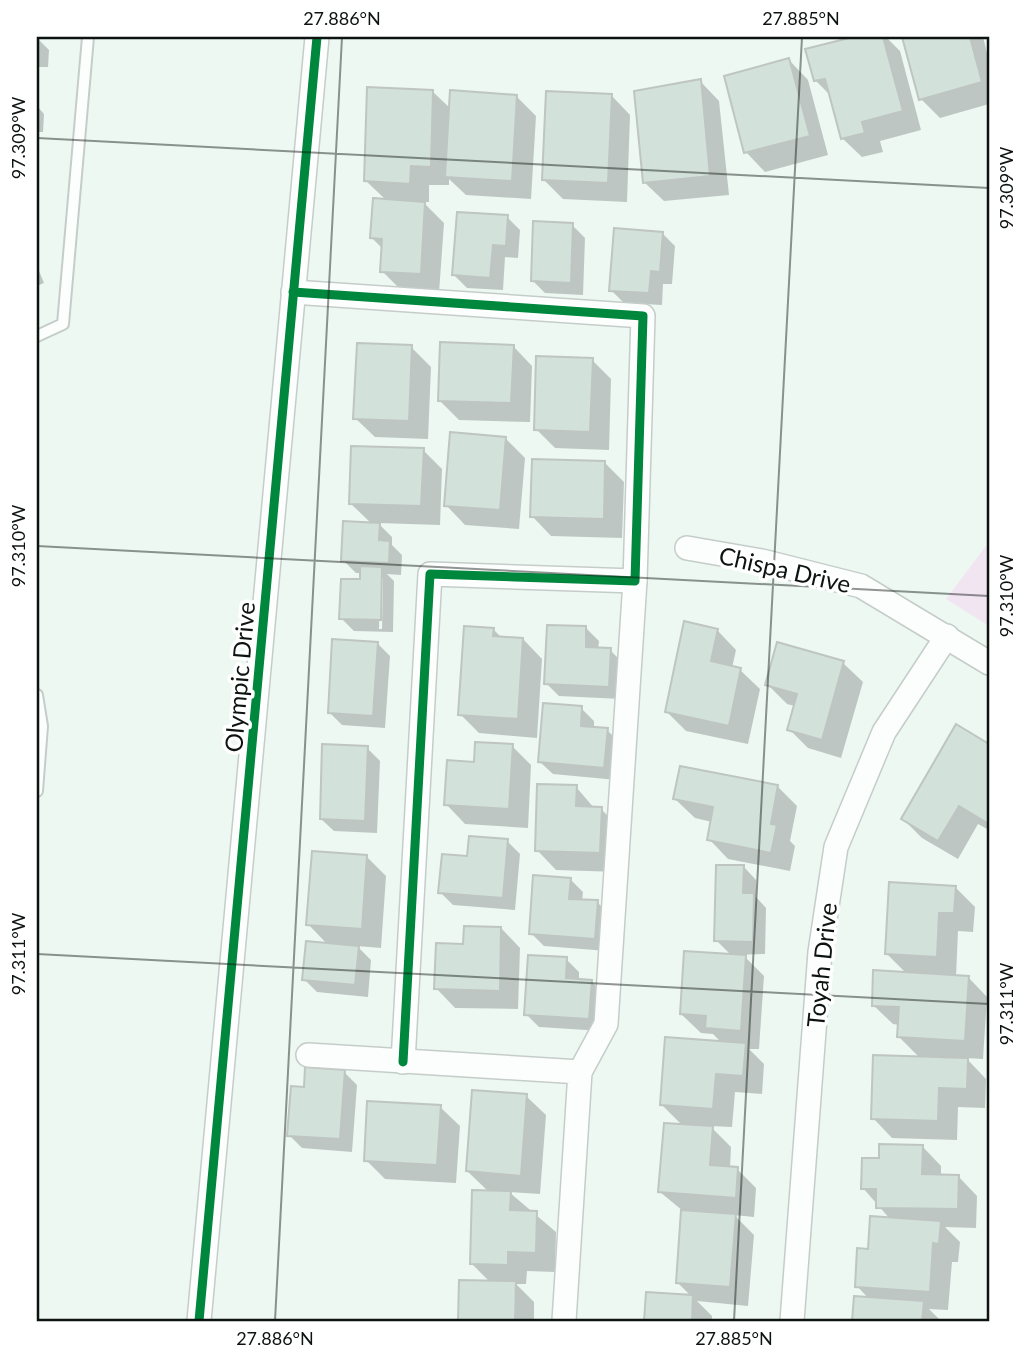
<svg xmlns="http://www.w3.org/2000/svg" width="1026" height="1358" font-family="Lato,sans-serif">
	<rect width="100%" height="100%" fill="#edf8f3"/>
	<polygon fill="#f2e5f2" points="989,542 989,626 946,599"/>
	<g fill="#0003" fill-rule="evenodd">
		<polygon points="860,37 886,37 900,51 921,130 880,141 883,152 862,157 842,138 831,96 815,80 808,51"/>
		<polygon points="904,37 983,37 989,61 989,104 940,118 921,99"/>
		<polygon points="37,38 49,50 48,67 37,67"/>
		<polygon points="789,60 808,80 828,155 765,172 746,152"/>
		<polygon points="700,81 719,101 729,195 664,201 644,182"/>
		<polygon points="432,91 451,109 517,97 536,116 531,199 466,195 449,179 449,185 429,185 429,202 423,202 444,223 439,293 401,290 382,271 383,249 372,238 386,200 365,180"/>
		<polygon points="611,95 630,115 627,202 563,199 544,180"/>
		<polygon points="37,106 44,114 43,132 37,132"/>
		<polygon points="507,217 520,230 518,258 505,257 503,290 467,288 454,275"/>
		<polygon points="572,225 585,238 583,295 545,293 532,280"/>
		<polygon points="662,233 675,246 672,284 663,284 662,305 624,303 611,290"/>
		<polygon points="37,266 44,283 37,286"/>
		<polygon points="513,346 532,366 530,422 459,420 439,400"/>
		<polygon points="411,347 431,367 428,439 375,437 355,418"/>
		<polygon points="592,360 611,379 609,450 555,448 536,429"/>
		<polygon points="506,439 525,458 519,529 465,525 446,505"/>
		<path d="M423,450L442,469L440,525L378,523L392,537V545L402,555L401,575L387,574L394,581L393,632L354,631L341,618L362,581V573H356L343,560L372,524L351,504ZM380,578H383L382,629H379Z"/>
		<polygon points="605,463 624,482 622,538 551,536 532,516"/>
		<polygon points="586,628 599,641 598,649 610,650 623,663 621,699 559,696 546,683"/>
		<polygon points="493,629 502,638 523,639 542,659 537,738 479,733 460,714"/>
		<polygon points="717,630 736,650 732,668 740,670 760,689 748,744 686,731 667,712"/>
		<polygon points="377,643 390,656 385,728 342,725 329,712"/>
		<polygon points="843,663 863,682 841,758 808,748 789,729 795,706 787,704 767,684"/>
		<polygon points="581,708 594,721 594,729 607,730 620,743 617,780 553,774 540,762"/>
		<polygon points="956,727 989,746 989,830 978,824 958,859 922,838 903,819"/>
		<polygon points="512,746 531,765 528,828 465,824 446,804 475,764"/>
		<polygon points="367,748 380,761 377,833 334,831 321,819"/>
		<polygon points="576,787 595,809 601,809 620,828 619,872 556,870 537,850"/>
		<polygon points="778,787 797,806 790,841 795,846 790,871 728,859 709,839 712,822 695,818 675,799"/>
		<polygon points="507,841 520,854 515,910 453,905 440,892 469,858"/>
		<polygon points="367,857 386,876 381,948 357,946 371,960 368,997 317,992 304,979 328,945 308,924"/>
		<polygon points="744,867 756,880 756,897 766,908 765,954 731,955 716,940"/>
		<polygon points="570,879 583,892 582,901 597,902 610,915 607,951 544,946 531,933"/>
		<polygon points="956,888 975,907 973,932 958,931 956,977 968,977 987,997 983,1059 966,1058 986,1079 985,1108 958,1107 957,1140 892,1138 873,1118 920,1058 899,1037 899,1025 893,1024 873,1005 907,974 887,954"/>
		<polygon points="501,928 520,948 518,1009 455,1008 436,988 465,946"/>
		<polygon points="745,957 764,976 759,1049 749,1049 764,1064 762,1094 735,1092 732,1127 710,1126 731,1147 730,1168 737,1169 756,1188 754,1217 734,1215 754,1235 748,1306 697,1301 712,1316 712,1321 646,1321 647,1294 692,1297 677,1282 683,1211 660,1192 683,1126 661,1104 722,1043 713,1034 701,1033 681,1014"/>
		<polygon points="566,959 579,972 579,981 591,981 604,994 602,1031 539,1027 526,1014"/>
		<polygon points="344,1072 357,1085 352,1152 302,1148 289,1135 305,1088"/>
		<polygon points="526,1096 546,1115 540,1194 509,1192 556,1232 555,1272 527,1271 526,1284 516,1284 534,1302 534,1321 460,1321 461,1281 490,1282 472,1264 489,1192 467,1171"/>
		<polygon points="440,1107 460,1126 456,1183 385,1179 366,1160"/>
		<polygon points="922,1146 941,1166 941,1176 958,1176 977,1196 976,1228 945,1227 960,1242 958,1262 952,1262 948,1310 929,1309 941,1321 854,1321 856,1298 869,1299 857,1286 870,1251 890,1219 863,1188 881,1160"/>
	</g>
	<g fill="#d2e1da" stroke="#bec5c2" stroke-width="2">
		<polygon points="853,37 883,37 903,111 862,122 865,133 841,139 825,79 814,81 805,49"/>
		<polygon points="902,37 970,37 982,82 919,100"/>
		<polygon points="789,58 810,136 744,153 724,76"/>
		<polygon points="701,79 710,176 643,183 634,91"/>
		<polygon points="367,87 433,90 431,167 411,166 410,184 364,181"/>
		<polygon points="450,90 517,95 512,181 445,177"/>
		<polygon points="546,91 612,94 608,183 542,180"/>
		<polygon points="373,198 425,202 421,274 380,272 382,239 370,238"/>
		<polygon points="457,212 508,215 506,246 493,245 490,278 452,275"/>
		<polygon points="533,221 573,223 571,283 531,281"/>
		<polygon points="614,228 663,232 660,272 651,271 649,293 609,291"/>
		<polygon points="440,342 514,345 511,403 438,401"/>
		<polygon points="357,343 412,345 409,421 353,419"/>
		<polygon points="536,356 593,358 590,432 534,430"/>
		<polygon points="450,432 506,437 500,510 444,506"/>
		<polygon points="351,446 424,448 421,506 349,504"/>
		<polygon points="532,459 605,461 604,519 530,517"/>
		<polygon points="343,521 380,523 379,540 390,541 389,563 341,561"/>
		<polygon points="360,566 382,567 381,620 339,619 341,579 360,579"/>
		<polygon points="684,621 718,629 711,661 741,668 729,726 665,712"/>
		<polygon points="547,625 586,626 586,647 611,648 609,687 544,684"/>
		<polygon points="464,626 494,628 493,636 523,638 518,719 458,715"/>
		<polygon points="332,639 378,642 373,716 328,713"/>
		<polygon points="777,642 844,661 822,740 787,730 797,694 765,685"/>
		<polygon points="543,703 582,706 581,726 608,728 604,768 538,762"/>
		<polygon points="956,724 989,744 989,824 959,806 938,841 901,819"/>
		<polygon points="475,742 513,744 509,809 444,805 447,760 474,762"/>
		<polygon points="322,744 368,746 365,821 320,819"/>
		<polygon points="680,766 778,785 771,824 777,825 771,853 707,840 713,807 673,799"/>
		<polygon points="537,784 577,785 576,806 602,807 600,853 535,851"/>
		<polygon points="469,836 508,839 503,898 438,893 442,854 467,856"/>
		<polygon points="312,851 367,855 362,929 306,925"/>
		<polygon points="716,865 744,865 743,893 754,893 753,942 714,941"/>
		<polygon points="533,875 571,878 569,899 598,900 595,939 529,934"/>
		<polygon points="889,882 956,886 954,913 939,913 937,957 885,954"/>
		<polygon points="464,926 501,927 500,991 434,989 436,943 463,944"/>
		<polygon points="306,941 359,946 355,985 302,980"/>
		<polygon points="684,951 746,955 741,1031 705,1028 706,1016 680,1014"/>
		<polygon points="528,955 567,957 566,978 592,980 589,1019 524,1015"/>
		<polygon points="873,970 969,976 965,1041 897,1037 899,1007 872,1006"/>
		<polygon points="665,1037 746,1043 743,1076 716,1074 713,1109 660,1105"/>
		<polygon points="873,1055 968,1058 967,1089 939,1088 938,1121 871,1119"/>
		<polygon points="305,1067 345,1070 340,1139 287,1136 291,1086 304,1087"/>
		<polygon points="472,1090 527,1094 521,1176 466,1171"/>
		<polygon points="367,1101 441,1105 437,1165 364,1161"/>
		<polygon points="664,1123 713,1126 710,1165 738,1167 736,1198 658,1192"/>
		<polygon points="879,1144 923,1145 922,1174 959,1175 958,1209 876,1208 876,1189 861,1189 862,1158 879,1158"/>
		<polygon points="472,1190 511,1191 510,1210 537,1211 536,1253 508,1252 508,1265 470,1264"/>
		<polygon points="681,1210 736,1214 730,1287 676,1283"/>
		<polygon points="870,1216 941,1221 939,1244 933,1243 930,1292 855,1287 857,1248 868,1249"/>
		<polygon points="459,1280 516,1281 515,1321 458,1321"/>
		<polygon points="646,1292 693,1295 692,1321 644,1321"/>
		<polygon points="854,1296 924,1301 922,1321 852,1321"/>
	</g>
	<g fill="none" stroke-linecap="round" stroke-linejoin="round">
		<defs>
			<g id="service">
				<polyline points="37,336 63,324 88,37"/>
				<polyline points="37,695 42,726 37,791"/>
			</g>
			<g id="minor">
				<polyline points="293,292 643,316 635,581 430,574 403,1062"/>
				<polyline points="687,548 762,561 861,586 989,663"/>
				<polyline points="308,1055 580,1072 564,1321"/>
				<polyline points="580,1072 606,1024 635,581"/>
				<polyline points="199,1321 317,37"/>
				<polyline points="792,1321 820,952 836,847 884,732 947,636"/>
			</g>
		</defs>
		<use href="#service" stroke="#c5cdc9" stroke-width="14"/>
		<use href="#minor" stroke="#c5cdc9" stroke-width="26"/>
		<use href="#service" stroke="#fcfefd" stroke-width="10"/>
		<use href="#minor" stroke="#fcfefd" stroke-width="23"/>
		<defs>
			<g id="cycleway">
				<polyline points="293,292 643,316 635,581 430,574 403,1062"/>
				<polyline points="199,1321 317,37"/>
			</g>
		</defs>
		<use href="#cycleway" stroke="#fff" stroke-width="13"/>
		<use href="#cycleway" stroke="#00873e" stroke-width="9"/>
	</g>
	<path fill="none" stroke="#0d1310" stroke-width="2" stroke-opacity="0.45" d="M37,138L989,188M37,546L989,596M37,954L989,1004M275,1321L342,37M734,1321L802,37"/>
	<g text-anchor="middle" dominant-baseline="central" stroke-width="7" stroke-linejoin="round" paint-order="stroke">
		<g font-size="24" fill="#0d1310" stroke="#fff">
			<text transform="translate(785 569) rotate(13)">Chispa Drive</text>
			<text transform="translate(239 677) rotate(-85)">Olympic Drive</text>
			<text transform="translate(821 965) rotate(-84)">Toyah Drive</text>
		</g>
	</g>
	<rect width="1026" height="1358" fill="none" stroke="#ffffff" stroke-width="77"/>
	<rect x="38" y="38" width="950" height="1282" fill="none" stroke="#0d1310" stroke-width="2.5"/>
	<g font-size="18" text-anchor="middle" fill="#0d1310">
		<text x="342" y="25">27.886°N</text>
		<text x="801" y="25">27.885°N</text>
		<text transform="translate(19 138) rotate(-90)" y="6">97.309°W</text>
		<text transform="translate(1007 188) rotate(-90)" y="6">97.309°W</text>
		<text transform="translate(19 546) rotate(-90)" y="6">97.310°W</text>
		<text transform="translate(1007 596) rotate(-90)" y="6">97.310°W</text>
		<text transform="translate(19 954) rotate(-90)" y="6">97.311°W</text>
		<text transform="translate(1007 1004) rotate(-90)" y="6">97.311°W</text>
		<text x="275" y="1345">27.886°N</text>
		<text x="734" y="1345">27.885°N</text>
	</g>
</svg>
